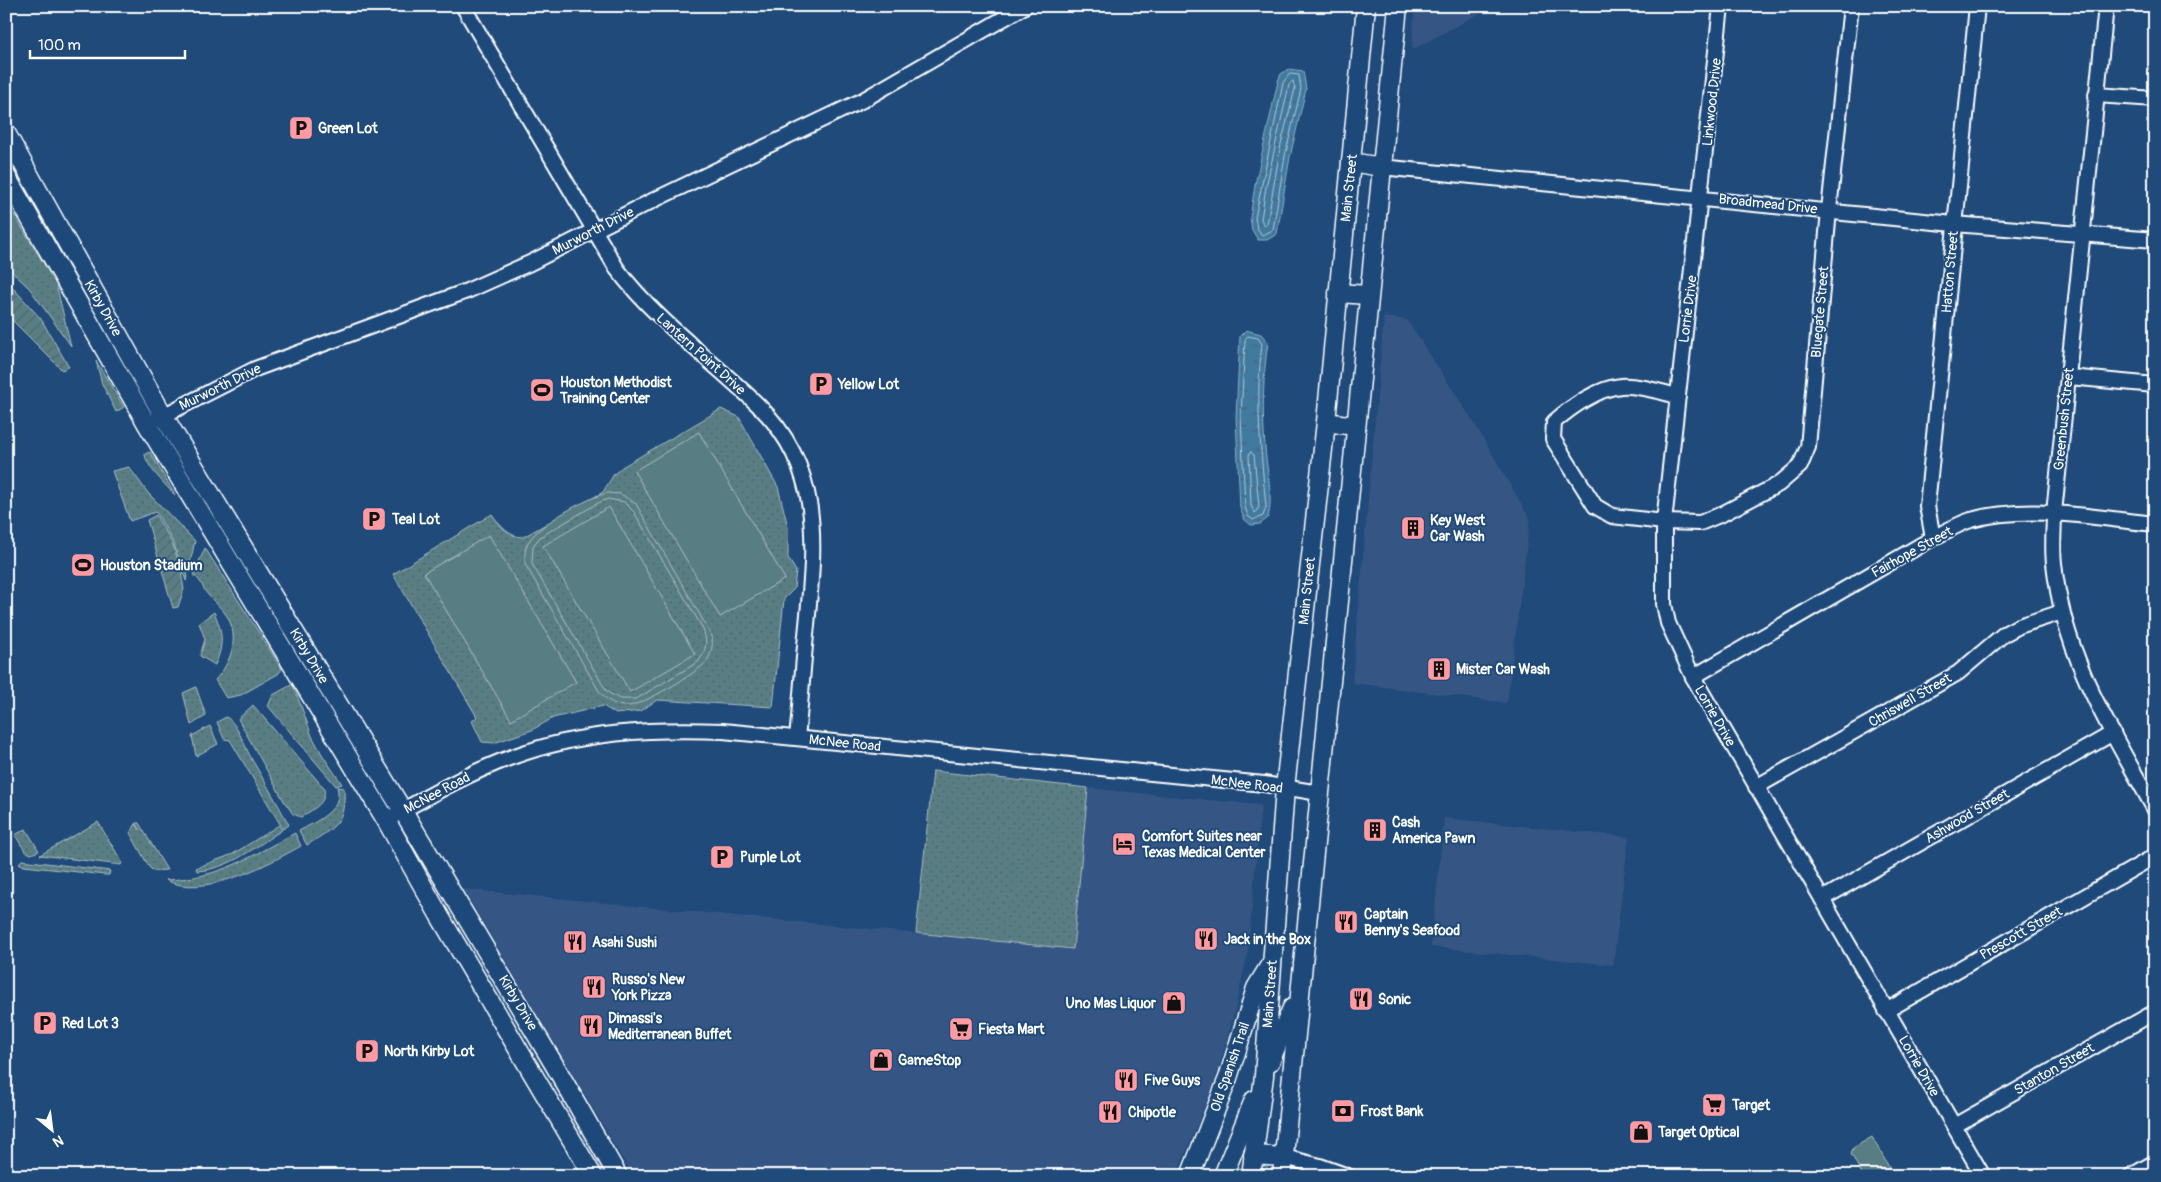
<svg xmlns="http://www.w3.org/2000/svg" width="2161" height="1182" font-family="Pangolin,sans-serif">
	<defs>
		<pattern id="grass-dots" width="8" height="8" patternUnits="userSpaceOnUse" patternTransform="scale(1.25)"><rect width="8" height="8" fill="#597e84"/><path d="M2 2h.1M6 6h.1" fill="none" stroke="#526568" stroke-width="1.8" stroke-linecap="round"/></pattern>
		<pattern id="garden-furrows" width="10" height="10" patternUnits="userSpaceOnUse" patternTransform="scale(1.25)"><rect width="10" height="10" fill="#597e84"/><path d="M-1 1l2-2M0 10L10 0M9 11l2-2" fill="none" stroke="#526568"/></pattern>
		<pattern id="water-ripples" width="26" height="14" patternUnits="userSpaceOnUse" patternTransform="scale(1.25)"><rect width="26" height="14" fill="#42799f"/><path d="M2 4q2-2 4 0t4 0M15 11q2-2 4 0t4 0" fill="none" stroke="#476276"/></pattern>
	</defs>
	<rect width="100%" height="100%" fill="#1f4a7a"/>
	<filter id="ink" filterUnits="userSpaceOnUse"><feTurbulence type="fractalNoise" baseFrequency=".02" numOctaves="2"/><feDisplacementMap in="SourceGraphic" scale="10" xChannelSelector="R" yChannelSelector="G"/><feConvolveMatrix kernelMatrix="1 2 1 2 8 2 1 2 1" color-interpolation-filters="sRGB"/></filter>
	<g filter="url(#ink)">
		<g fill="#345685">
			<polygon points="1415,6 1493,6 1412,50"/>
			<polygon points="1384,317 1407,320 1473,421 1530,519 1507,703 1352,683"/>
			<polygon points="1088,788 1261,805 1248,951 1235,1011 1214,1084 1176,1176 633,1176 463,889 1072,949"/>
			<polygon points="1444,818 1629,837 1613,965 1431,947"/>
		</g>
		<g fill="url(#grass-dots)" stroke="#acbec2">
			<polygon points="6,201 56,284 71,346 30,289 6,266"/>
			<polygon points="96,361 124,407 116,412 102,384"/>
			<path d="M721,409L739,417L778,487L788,527V558L796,571L794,589L784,599L773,707L657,700L640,711L616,714L603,706L553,718L532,730L494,743L482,742L472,721L477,717L393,574L492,514C500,526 509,537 523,537L603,492L614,474L622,467Z"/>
			<path d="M150,452L175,495C167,487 145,465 145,454Z"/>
			<polygon points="129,467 148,493 195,541 186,581 174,544 158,515 155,512 130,521 112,471"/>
			<path d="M205,548L282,669L278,674L241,695L226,698L215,680C231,663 240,638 227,616C222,608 215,603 209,596C202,589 203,581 193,575Z"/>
			<path d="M214,612C223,632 224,645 215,665L200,656L205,639L199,623Z"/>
			<polygon points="293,684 312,736 323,756 342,784 336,786 268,706 273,695"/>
			<polygon points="196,687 206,716 191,725 183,693"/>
			<path d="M253,705L324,788C327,804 313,809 301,817L293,814L284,801L238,719Z"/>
			<path d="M226,717C238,723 246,751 254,763C266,784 278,804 289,825L283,829L230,740L224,739L217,722Z"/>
			<polygon points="210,726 218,744 196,756 192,736"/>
			<polygon points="933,771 1088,788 1073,949 916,933"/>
			<path d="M337,787L344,788C346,823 335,827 307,845L299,831C315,822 344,810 337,787Z"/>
			<polygon points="98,822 122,862 121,865 40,855"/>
			<polygon points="136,823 139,823 167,870 153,871 149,867 130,833 136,824 140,830"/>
			<path d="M279,825L282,830C255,847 230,869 197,871L196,868L233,854Z"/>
			<polygon points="26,829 39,851 31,854 25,851 15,835"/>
			<path d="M295,833L301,846C269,864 202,900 166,880C221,878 249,857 295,833Z"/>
			<polygon points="22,860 110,871 109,875 105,875 24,866 19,863"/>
		</g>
		<g fill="url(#garden-furrows)" stroke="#acbec2">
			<polygon points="6,280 41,319 69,367 62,370 6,314"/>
			<polygon points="156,515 173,545 180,567 184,589 178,607 173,608 147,520"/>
		</g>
		<g fill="#597e84" stroke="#acbec2" fill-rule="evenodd">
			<polygon points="699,432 785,579 720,617 634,471"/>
			<path d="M608,493L621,494L636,504L712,636C713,645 712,654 706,662C699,672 641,706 628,706C616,707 606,700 599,691L525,564C525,556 524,548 529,541C539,524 588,497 608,493ZM608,499L624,502L634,512L702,627C708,640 707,651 698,662L636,699H620L607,692L532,564L533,546L540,537L598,503Z"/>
			<polygon points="609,507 695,654 630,692 543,546"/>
			<polygon points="489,535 576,682 511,720 424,573"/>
			<polygon points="1872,1137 1894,1176 1863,1176 1851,1154 1853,1148"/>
		</g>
		<g fill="url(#water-ripples)" stroke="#8eafc5">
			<polygon points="1289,69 1303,71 1306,89 1290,157 1277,234 1267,240 1258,240 1252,230 1250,218 1255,185 1278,81 1281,74"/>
			<path d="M1246,330L1261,334L1268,342C1263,376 1262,411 1265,446C1266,469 1274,495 1268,518L1260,524L1251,525L1244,519L1240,508L1236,417L1240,336Z"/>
		</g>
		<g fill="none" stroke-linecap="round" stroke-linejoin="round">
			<g stroke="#b3c9d9" stroke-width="1">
				<polygon points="1290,74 1299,75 1301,89 1285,156 1273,230 1262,235 1257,228 1255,218 1283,83"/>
				<polygon points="1293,81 1295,89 1281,144 1267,224 1264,226 1261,219 1266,187 1289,85"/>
				<path d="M1248,336L1258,338L1262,344C1255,399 1261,453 1266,507L1263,516L1253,520L1248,516L1245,507L1241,416L1245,340Z"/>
				<polygon points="1251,452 1254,455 1259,507 1255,513 1251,506 1249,455"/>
			</g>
			<defs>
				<g id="minor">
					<path d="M463,6L617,269C657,322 711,359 758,405C823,468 815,543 807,625C803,663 801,700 797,738"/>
					<polyline points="1721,6 1664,522 1664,604 1668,623 1693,677 1983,1176"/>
					<path d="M2106,6L2054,513C2054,529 2052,546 2054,563C2063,656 2111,730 2155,810"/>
					<polyline points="2096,95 2155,99"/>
					<polyline points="1381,167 1954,224 2155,240"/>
					<polyline points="2069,377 2155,385"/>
					<path d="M1678,396C1663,393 1636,384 1621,386C1598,388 1571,407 1554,422L1553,439L1595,506L1612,516L1664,522L1700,523L1722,514L1779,484L1800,466L1808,447L1829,210L1851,6"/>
					<polyline points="147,424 255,369 467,291 530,263 654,200 863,100 1025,6"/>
					<polyline points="1933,538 1927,506 1977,6"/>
					<path d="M1693,677L1933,538C1945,532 1958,524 1971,520C2030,504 2095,518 2155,524"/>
					<polyline points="1756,787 1958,673 2004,634 2019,626 2062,612"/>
					<path d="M386,820C427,797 468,773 512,757C580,732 652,728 723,731L1264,784L1319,793"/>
					<polyline points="1822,899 2113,733"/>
					<polyline points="1886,1011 2155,856"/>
					<polyline points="1954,1126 2155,1012"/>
					<polyline points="1284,1157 1320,1166 1348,1176"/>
					<polyline points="2131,1176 2155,1162"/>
				</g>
				<g id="major">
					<polyline points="6,133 163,415 403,811 555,1066 618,1176"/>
					<polyline points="1351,162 1381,167"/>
					<polyline points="6,176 147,424 386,820 439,915 593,1176"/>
					<polyline points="1338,293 1368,295"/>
					<polyline points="1326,422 1355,426"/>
					<polyline points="1270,1062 1292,1008"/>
					<polyline points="1253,1155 1284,1157"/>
					<polyline points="1190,1176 1228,1078 1256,988 1270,965"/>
					<polyline points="1223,1176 1254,1100"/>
					<polyline points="1251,1176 1264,1076 1285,788 1326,422 1366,6"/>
					<polyline points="1282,1176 1398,6"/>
				</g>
			</defs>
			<use href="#minor" stroke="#fff" stroke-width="18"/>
			<use href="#major" stroke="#fff" stroke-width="21"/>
			<use href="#minor" stroke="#1f4a7a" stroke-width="14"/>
			<use href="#major" stroke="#1f4a7a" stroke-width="18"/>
		</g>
	</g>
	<defs>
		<symbol id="parking-square" viewBox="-11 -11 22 22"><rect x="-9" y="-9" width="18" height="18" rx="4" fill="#ff9aa2" stroke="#1f4a7a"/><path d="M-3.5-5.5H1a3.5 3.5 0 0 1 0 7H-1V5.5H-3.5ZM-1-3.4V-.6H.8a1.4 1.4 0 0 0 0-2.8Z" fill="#111"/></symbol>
		<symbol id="stadium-square" viewBox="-11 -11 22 22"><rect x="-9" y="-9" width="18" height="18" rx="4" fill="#ff9aa2" stroke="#1f4a7a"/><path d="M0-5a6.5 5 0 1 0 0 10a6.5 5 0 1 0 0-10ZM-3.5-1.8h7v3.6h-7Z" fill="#111"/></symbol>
		<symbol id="building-square" viewBox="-11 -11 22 22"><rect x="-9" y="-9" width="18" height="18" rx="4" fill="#ff9aa2" stroke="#1f4a7a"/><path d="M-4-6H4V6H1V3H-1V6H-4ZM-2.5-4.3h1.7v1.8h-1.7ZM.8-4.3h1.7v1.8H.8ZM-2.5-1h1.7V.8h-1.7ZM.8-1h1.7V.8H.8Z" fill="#111"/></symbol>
		<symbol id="hotel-square" viewBox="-11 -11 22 22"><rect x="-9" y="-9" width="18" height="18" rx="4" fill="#ff9aa2" stroke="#1f4a7a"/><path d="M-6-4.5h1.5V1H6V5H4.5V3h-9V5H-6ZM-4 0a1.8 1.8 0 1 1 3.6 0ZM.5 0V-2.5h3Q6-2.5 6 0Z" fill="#111"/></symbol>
		<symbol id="restaurant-square" viewBox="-11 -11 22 22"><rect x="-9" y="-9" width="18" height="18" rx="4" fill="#ff9aa2" stroke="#1f4a7a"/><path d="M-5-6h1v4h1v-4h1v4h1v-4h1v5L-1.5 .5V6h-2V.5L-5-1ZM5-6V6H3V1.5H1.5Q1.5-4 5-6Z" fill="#111"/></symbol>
		<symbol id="shop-square" viewBox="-11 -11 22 22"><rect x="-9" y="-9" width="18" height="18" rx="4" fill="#ff9aa2" stroke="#1f4a7a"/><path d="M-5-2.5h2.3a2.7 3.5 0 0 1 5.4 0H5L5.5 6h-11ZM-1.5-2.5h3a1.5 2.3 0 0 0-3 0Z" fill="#111"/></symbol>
		<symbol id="supermarket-square" viewBox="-11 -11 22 22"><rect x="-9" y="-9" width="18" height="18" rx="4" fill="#ff9aa2" stroke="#1f4a7a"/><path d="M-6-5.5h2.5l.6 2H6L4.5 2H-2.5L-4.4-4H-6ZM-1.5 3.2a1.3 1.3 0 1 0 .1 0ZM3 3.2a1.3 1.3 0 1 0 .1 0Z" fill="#111"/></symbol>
		<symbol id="bank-square" viewBox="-11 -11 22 22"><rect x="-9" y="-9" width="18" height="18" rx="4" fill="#ff9aa2" stroke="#1f4a7a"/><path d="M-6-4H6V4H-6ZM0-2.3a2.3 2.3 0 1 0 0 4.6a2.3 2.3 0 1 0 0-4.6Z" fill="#111"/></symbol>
	</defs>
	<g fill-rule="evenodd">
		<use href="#parking-square" x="287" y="114" width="28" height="28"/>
		<use href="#parking-square" x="807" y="370" width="28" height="28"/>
		<use href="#stadium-square" x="528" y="376" width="28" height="28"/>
		<use href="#parking-square" x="360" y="505" width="28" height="28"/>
		<use href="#building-square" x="1399" y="514" width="28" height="28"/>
		<use href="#stadium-square" x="69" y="551" width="28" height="28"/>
		<use href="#building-square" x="1425" y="655" width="28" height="28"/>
		<use href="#building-square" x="1361" y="816" width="28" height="28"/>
		<use href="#hotel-square" x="1110" y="830" width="28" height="28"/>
		<use href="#parking-square" x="708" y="843" width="28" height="28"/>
		<use href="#restaurant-square" x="1332" y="908" width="28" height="28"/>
		<use href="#restaurant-square" x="1192" y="925" width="28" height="28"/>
		<use href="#restaurant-square" x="561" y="928" width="28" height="28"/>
		<use href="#restaurant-square" x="580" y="973" width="28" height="28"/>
		<use href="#restaurant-square" x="1347" y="985" width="28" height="28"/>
		<use href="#shop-square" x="1160" y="989" width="28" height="28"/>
		<use href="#parking-square" x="31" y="1009" width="28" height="28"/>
		<use href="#restaurant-square" x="577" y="1012" width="28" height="28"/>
		<use href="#supermarket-square" x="947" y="1015" width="28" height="28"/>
		<use href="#parking-square" x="353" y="1037" width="28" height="28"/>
		<use href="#shop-square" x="867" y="1046" width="28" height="28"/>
		<use href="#restaurant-square" x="1112" y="1066" width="28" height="28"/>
		<use href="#supermarket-square" x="1700" y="1091" width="28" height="28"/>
		<use href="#bank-square" x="1329" y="1097" width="28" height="28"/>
		<use href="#restaurant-square" x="1096" y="1098" width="28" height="28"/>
		<use href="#shop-square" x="1627" y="1118" width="28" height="28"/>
	</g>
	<g text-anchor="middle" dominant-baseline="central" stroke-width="4" stroke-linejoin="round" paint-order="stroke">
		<g font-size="14" fill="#fff" stroke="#1f4a7a">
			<text transform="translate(1712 102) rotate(-84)">Linkwood Drive</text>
			<text transform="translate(1349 188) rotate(-84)">Main Street</text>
			<text transform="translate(1768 204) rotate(6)">Broadmead Drive</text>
			<text transform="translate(593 231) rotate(-27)">Murworth Drive</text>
			<text transform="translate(1950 272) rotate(-85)">Hatton Street</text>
			<text transform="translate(103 308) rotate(61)">Kirby Drive</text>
			<text transform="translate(1688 309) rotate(-83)">Lorrie Drive</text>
			<text transform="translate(1820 312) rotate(-85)">Bluegate Street</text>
			<text transform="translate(701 354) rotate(42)">Lantern Point Drive</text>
			<text transform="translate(220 387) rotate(-26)">Murworth Drive</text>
			<text transform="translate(2064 419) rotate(-84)">Greenbush Street</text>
			<text transform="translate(1912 552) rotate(-29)">Fairhope Street</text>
			<text transform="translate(1307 591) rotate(-84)">Main Street</text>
			<text transform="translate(309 656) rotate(59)">Kirby Drive</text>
			<text transform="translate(1910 700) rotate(-30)">Chriswell Street</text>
			<text transform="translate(1715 716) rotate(60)">Lorrie Drive</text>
			<text transform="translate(845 743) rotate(6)">McNee Road</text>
			<text transform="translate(1247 784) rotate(7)">McNee Road</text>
			<text transform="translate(437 793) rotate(-28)">McNee Road</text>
			<text transform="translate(1967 816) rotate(-30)">Ashwood Street</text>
			<text transform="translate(2021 933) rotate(-30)">Prescott Street</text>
			<text transform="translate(1270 994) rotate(-86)">Main Street</text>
			<text transform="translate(518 1003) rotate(59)">Kirby Drive</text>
			<text transform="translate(1919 1066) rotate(60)">Lorrie Drive</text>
			<text transform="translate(1230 1067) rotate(-71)">Old Spanish Trail</text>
			<text transform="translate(2054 1069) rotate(-30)">Stanton Street</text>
		</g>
		<g font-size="14" font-weight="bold" fill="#fff" stroke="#1f4a7a" text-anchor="start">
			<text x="318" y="128">Green Lot</text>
			<text x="560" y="382">Houston Methodist<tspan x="560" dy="16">Training Center</tspan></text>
			<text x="838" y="384">Yellow Lot</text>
			<text x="392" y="519">Teal Lot</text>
			<text x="1430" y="520">Key West<tspan x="1430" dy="16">Car Wash</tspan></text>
			<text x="100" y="565">Houston Stadium</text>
			<text x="1456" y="669">Mister Car Wash</text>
			<text x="1392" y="822">Cash<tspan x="1392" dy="16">America Pawn</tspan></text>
			<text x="1142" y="836">Comfort Suites near<tspan x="1142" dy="16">Texas Medical Center</tspan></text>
			<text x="740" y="857">Purple Lot</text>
			<text x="1364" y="914">Captain<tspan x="1364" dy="16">Benny's Seafood</tspan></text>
			<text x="1224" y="939">Jack in the Box</text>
			<text x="592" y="942">Asahi Sushi</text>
			<text x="612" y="979">Russo's New<tspan x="612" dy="16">York Pizza</tspan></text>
			<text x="1378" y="999">Sonic</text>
			<text x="1156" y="1003" text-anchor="end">Uno Mas Liquor</text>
			<text x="608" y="1018">Dimassi's<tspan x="608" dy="16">Mediterranean Buffet</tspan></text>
			<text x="62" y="1023">Red Lot 3</text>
			<text x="978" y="1029">Fiesta Mart</text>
			<text x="384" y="1051">North Kirby Lot</text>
			<text x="898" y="1060">GameStop</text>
			<text x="1144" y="1080">Five Guys</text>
			<text x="1732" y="1105">Target</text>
			<text x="1360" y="1111">Frost Bank</text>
			<text x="1128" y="1112">Chipotle</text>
			<text x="1658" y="1132">Target Optical</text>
		</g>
	</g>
	<rect width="2161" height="1182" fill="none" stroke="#1f4a7a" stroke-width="25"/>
	<rect x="12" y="12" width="2136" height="1157" fill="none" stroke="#fff" stroke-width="2" filter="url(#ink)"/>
	<g transform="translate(52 1130) rotate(151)" stroke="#1f4a7a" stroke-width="4" paint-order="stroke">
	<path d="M0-4L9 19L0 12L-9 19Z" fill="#ffffff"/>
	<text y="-8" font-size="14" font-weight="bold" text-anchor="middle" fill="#ffffff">N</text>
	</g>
	<path d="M30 50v8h155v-8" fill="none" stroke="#ffffff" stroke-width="2.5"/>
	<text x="38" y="50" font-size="15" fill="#ffffff" stroke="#1f4a7a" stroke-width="4" paint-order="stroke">100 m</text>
</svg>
